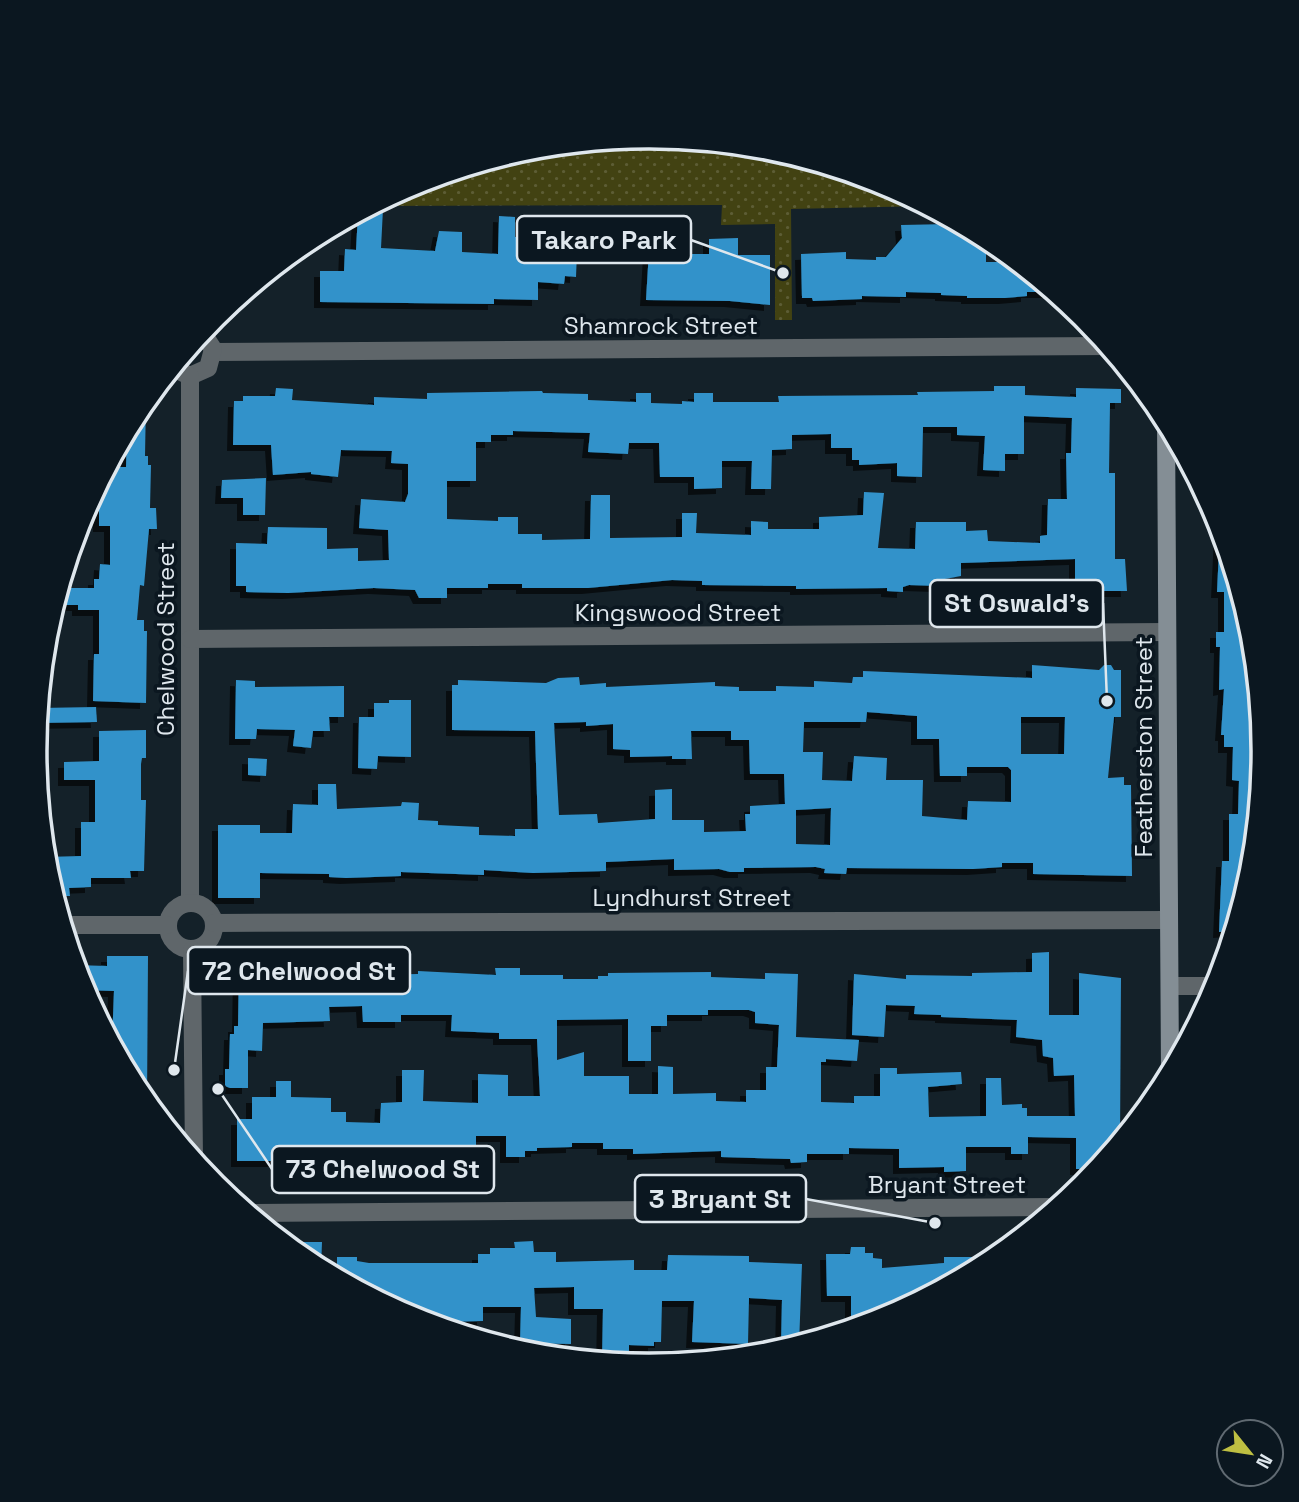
<svg xmlns="http://www.w3.org/2000/svg" width="1299" height="1502" font-family="'Space Grotesk',sans-serif">
	<defs>
		<pattern id="grass-dots" width="8" height="8" patternUnits="userSpaceOnUse" patternTransform="scale(1.75)"><rect width="8" height="8" fill="#424212"/><path d="M2 2h.1M6 6h.1" fill="none" stroke="#5d5d35" stroke-width="1.8" stroke-linecap="round"/></pattern>
		<filter id="shadow"><feDropShadow dx="-6" dy="6" stdDeviation="0" flood-color="#0009"/></filter>
	</defs>
	<rect width="100%" height="100%" fill="#142129"/>
	<polygon fill="url(#grass-dots)" points="650,137 770,148 885,183 926,206 791,209 792,320 775,320 775,224 721,225 722,205 372,206 415,183 530,148"/>
	<g fill="#3292ca" fill-rule="evenodd" filter="url(#shadow)">
		<polygon points="368,208 383,209 381,248 435,251 439,231 462,232 462,252 498,254 499,216 515,217 515,237 544,238 544,230 587,233 587,253 577,252 576,277 565,276 564,284 538,282 538,300 494,299 494,304 320,302 320,271 344,271 345,249 356,250 358,214"/>
		<polygon points="651,218 677,219 676,254 709,254 709,239 738,238 738,255 770,255 770,305 730,301 646,300"/>
		<polygon points="949,218 986,237 986,262 1018,262 1055,292 1027,292 1027,296 1005,298 967,298 967,296 941,295 941,293 906,292 906,297 862,296 862,299 813,301 812,298 802,298 801,254 846,252 846,259 876,260 876,257 886,257 902,238 901,225 949,224"/>
		<path d="M994,386H1025V395L1076,397V388L1121,389V403H1110L1109,473H1115V559H1125L1127,591H1075V559L961,563V576L939,580V586L909,585L903,587V592L887,591V588L796,589V586L702,585V581L672,580L588,588H522V584H488V588H447V598H419L415,590L374,588L288,593L246,592V586H236V543L267,544L268,527L327,528V549L358,548V561L389,560L388,530L359,528L361,499L405,502L408,494V464L391,463L392,451L341,450L338,477L311,474V472L273,475L271,445H233L234,401H243V396H275L276,388L293,389L292,400L374,405V397L427,399V393L542,391L543,393L588,394V400L636,402V393H651V403L682,404V401L694,402V393H713V402H779L778,396L918,395L917,392L994,391ZM1024,416L1072,418L1071,453H1066L1067,499H1048L1047,535L1040,536V543L988,541L987,530L966,531V522H916L915,549L878,548L884,493L864,492L863,515L819,517V529H768V522L751,521V535L696,533L697,513H682V537L610,538V495H591L590,539L542,540V534H518V517H498V521L447,519V481H476V442H491V435H513V431L590,433L588,452L628,454L629,443H659L660,477H694V489L722,488V461H752L751,489H771L772,450L792,449V435L831,434V448H852V460H859V465L897,463V476L922,477L923,427H957V435L985,436L983,470L1005,471V454H1024Z"/>
		<polygon points="146,401 145,456 148,456 148,465 151,465 150,508 156,508 157,529 149,529 144,586 140,585 137,620 144,620 144,631 147,631 146,703 93,701 94,654 99,654 99,610 78,610 78,605 65,605 65,588 94,588 94,579 99,579 100,564 110,565 110,526 99,526 99,484 108,467 126,467 127,431"/>
		<polygon points="266,478 265,515 243,515 243,498 221,498 222,480"/>
		<polygon points="1220,530 1252,632 1250,693 1257,693 1257,721 1261,721 1264,751 1252,871 1234,931 1219,932 1222,861 1229,861 1229,814 1238,814 1239,781 1232,780 1233,747 1224,747 1224,735 1221,735 1224,689 1219,690 1220,647 1216,647 1216,632 1224,632 1224,592 1217,592"/>
		<path d="M1032,665L1099,670L1104,665H1111L1114,670H1121V717H1114L1108,778L1124,777V785H1131L1132,876L1033,874V863H1002V867L973,869L847,868L846,874L824,873L825,869L816,867L744,868V872H730L719,869L674,870V859L606,862V871L533,873L484,870V875L401,872V876L346,878L329,877V874L260,873V898H218V825H260V833H292L293,804L318,805V784H336L337,809L401,806L402,802L419,803L418,820L438,821V825L479,827V835L515,836V829H538L535,731L452,730V685H458V680L546,683L558,678L579,677L580,685L606,683V687L715,682V686L739,687V691H776V686L814,687V681L852,683L853,677H863V671L1032,678ZM867,712L917,716V739H939L940,776H967V767H1008L1011,770V802L968,801L967,820L922,816L923,780H886L887,758L854,756L852,781L822,780L823,752H803L804,722H866ZM1021,717H1065L1064,754H1021ZM586,722V726L613,724V749L630,750V757L672,756V759H692L691,731H731V740H749L750,774H784L785,804L750,806V814H745L746,831L704,832V820H672V789L655,790V819L598,823L597,814L559,815L554,723ZM831,808L830,845L796,844V810Z"/>
		<polygon points="236,680 255,681 255,687 344,686 344,717 329,717 330,731 313,731 311,748 293,746 295,730 257,729 256,739 235,739"/>
		<polygon points="389,700 411,700 411,757 378,756 377,769 358,768 359,717 374,717 374,703 389,703"/>
		<polygon points="96,707 97,722 38,723 39,708"/>
		<polygon points="146,730 146,758 142,758 141,764 141,800 146,800 144,871 130,871 131,878 91,878 91,887 69,888 70,896 55,896 45,857 81,856 81,822 95,822 95,780 64,780 64,762 99,761 99,731"/>
		<polygon points="248,758 267,759 266,776 248,775"/>
		<path d="M1049,952V1015H1079V973L1121,978L1120,1141L1097,1169H1076V1138L1028,1137V1154H1011V1147H966V1171L944,1172V1167L899,1168V1149L849,1148V1154H807V1162L791,1163L790,1159L721,1157V1151L633,1154V1149H603V1143H572V1147L537,1148V1151H525V1157H506V1136H476V1156L423,1157V1152H393V1165L360,1164V1149H331V1161H237V1119H252V1097H276V1081H291V1097L331,1098V1112H346V1122L380,1123L381,1103L402,1102V1070H424L423,1101L478,1103V1074L508,1075V1096H540L537,1039H499V1033L451,1031L452,1015H401V1022H363L362,1006L329,1007L330,1021L263,1023L262,1051L248,1050V1088H230L225,1086V1069H229L230,1034H234V1026H238L239,969H270V977L418,974V971L496,975L495,968H520V975H563V979H598V976H608V973L711,972V977L765,979V973L798,974L796,1037L859,1040L857,1061L826,1059V1062H821V1102L854,1103V1096H880V1068H897V1074L961,1072L962,1084L928,1087L929,1117L986,1116V1078H1001L1002,1105L1022,1104V1108H1027V1116H1075L1074,1075L1054,1076L1053,1058L1043,1056L1042,1040L1016,1037L1017,1020L941,1017V1015L914,1014L915,1006L886,1005L884,1037L852,1035L854,974L906,979V975L972,976V973L1032,972V953ZM708,1010H749L755,1012V1023L779,1025L777,1067H766V1090H746V1102L716,1101V1093L673,1094V1067L658,1066V1094H629V1076H584V1052L557,1060V1020L628,1019V1061H651V1026H667V1015H708Z"/>
		<polygon points="107,956 148,956 147,1103 112,1043 114,991 84,990 75,965 107,966"/>
		<polygon points="533,1241 534,1252 556,1252 556,1262 634,1260 634,1270 667,1270 668,1255 749,1256 749,1262 802,1264 799,1345 781,1346 782,1300 749,1298 748,1344 692,1342 694,1301 662,1301 661,1342 654,1342 654,1346 629,1345 629,1363 602,1361 603,1309 574,1309 574,1287 534,1288 536,1317 571,1319 571,1344 520,1343 521,1307 483,1307 483,1321 438,1322 438,1326 414,1319 337,1277 337,1257 357,1257 357,1261 369,1263 478,1263 478,1254 490,1254 490,1248 515,1248 514,1242"/>
		<polygon points="300,1242 322,1242 321,1269 300,1255"/>
		<polygon points="851,1247 865,1247 865,1253 873,1253 873,1258 882,1259 882,1268 944,1263 944,1257 976,1257 976,1270 884,1319 851,1329 851,1296 827,1296 826,1254 850,1254"/>
	</g>
	<g fill="none" stroke-linecap="round" stroke-linejoin="round">
		<g stroke="#5f666a" stroke-width="18">
			<polyline points="213,352 1109,346"/>
			<polyline points="173,368 190,376 208,368 213,349 202,332"/>
			<polyline points="190,376 190,902"/>
			<polyline points="190,639 1167,632"/>
			<circle cx="191" cy="926" r="23"/>
			<polyline points="214,923 1169,920"/>
			<polyline points="63,925 167,925"/>
			<polyline points="192,950 194,1160"/>
			<polyline points="1170,986 1217,986"/>
			<polyline points="249,1213 1057,1207"/>
		</g>
		<polyline stroke="#848e95" stroke-width="18" points="1166,419 1170,1074"/>
	</g>
	<g text-anchor="middle" dominant-baseline="central" stroke-width="7" stroke-linejoin="round" paint-order="stroke">
		<g font-size="24" fill="#dfe7ed" stroke="#0b1720">
			<text x="661" y="325">Shamrock Street</text>
			<text x="678" y="612">Kingswood Street</text>
			<text transform="translate(165 639) rotate(-90)">Chelwood Street</text>
			<text transform="translate(1143 747) rotate(-90)">Featherston Street</text>
			<text x="692" y="897">Lyndhurst Street</text>
			<text x="947" y="1184">Bryant Street</text>
		</g>
	</g>
	<path d="M0 0H1299V1502H0ZM47 751a602 602 0 1 1 1204 0a602 602 0 1 1-1204 0Z" fill="#0b1720" fill-rule="evenodd"/>
	<path fill="none" stroke="#dfe7ed" stroke-width="3.5" d="M47 751a602 602 0 1 1 1204 0a602 602 0 1 1-1204 0Z"/>
	<path fill="none" stroke="#dfe7ed" stroke-width="2.5" d="M783 273L691 240M1107 701L1103 603M174 1070L188 971M218 1089L272 1169M935 1223L806 1199"/>
	<g fill="#dfe7ed" stroke="#0b1720" stroke-width="2.5">
		<circle cx="783" cy="273" r="7"/>
		<circle cx="1107" cy="701" r="7"/>
		<circle cx="174" cy="1070" r="7"/>
		<circle cx="218" cy="1089" r="7"/>
		<circle cx="935" cy="1223" r="7"/>
	</g>
	<g fill="#0b1720" stroke="#dfe7ed" stroke-width="2.5">
		<rect x="517" y="216" width="174" height="47" rx="7"/>
		<rect x="930" y="580" width="173" height="47" rx="7"/>
		<rect x="188" y="947" width="222" height="47" rx="7"/>
		<rect x="272" y="1146" width="222" height="47" rx="7"/>
		<rect x="635" y="1175" width="171" height="47" rx="7"/>
	</g>
	<g font-size="26" text-anchor="middle" font-weight="bold" fill="#dfe7ed">
		<text x="604" y="249">Takaro Park</text>
		<text x="1017" y="612">St Oswald's</text>
		<text x="299" y="980">72 Chelwood St</text>
		<text x="383" y="1178">73 Chelwood St</text>
		<text x="720" y="1208">3 Bryant St</text>
	</g>
	<g transform="translate(1250 1453) rotate(120)"><circle r="33" fill="#0b1720" stroke="#606a72" stroke-width="2"/>
	<path d="M0-5L12 26L0 18L-12 26Z" fill="#bebf42"/>
	<text y="-10" font-size="19" font-weight="bold" text-anchor="middle" fill="#dfe7ed">N</text>
	</g>
</svg>
